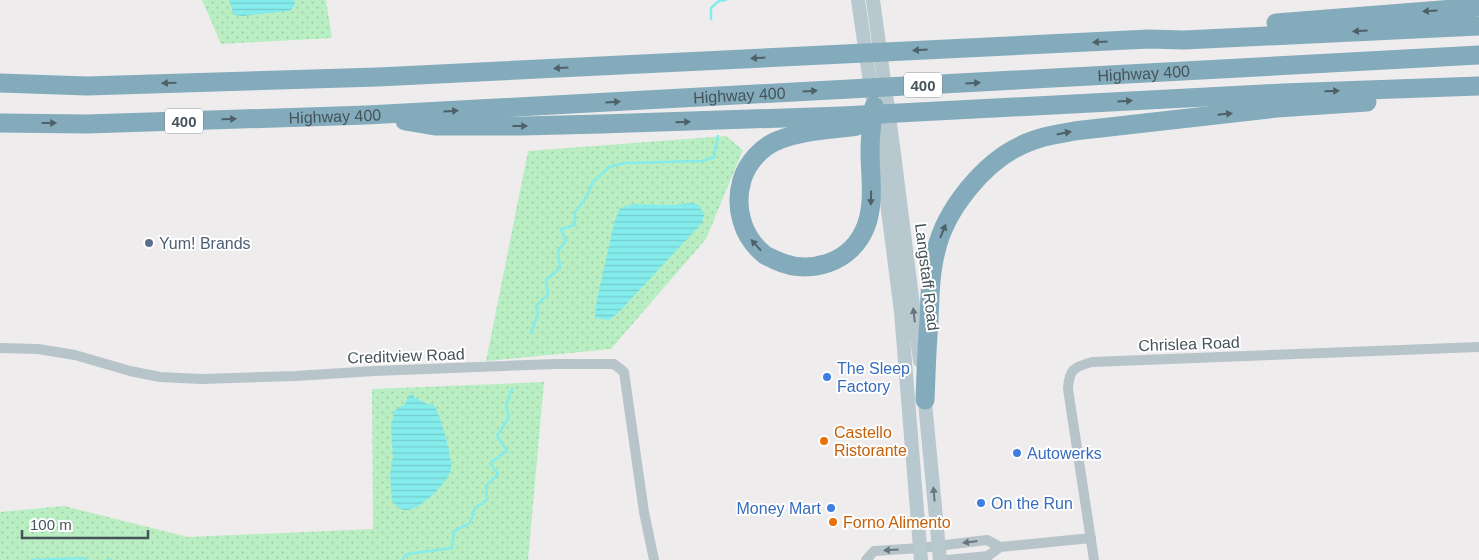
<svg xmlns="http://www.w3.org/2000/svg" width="1479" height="560" font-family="Helvetica,sans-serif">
	<defs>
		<pattern id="grass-dots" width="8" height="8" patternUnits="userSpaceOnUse" patternTransform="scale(1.25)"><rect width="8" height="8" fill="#b9eec2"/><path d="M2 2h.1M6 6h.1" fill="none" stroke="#a0cea9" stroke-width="1.8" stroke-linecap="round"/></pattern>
		<pattern id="water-rules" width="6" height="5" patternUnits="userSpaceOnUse" patternTransform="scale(1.25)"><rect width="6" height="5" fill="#85ecec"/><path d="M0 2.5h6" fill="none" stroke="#74cccd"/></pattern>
	</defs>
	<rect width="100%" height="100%" fill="#efeced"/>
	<g fill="url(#grass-dots)">
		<polygon points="202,0 326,0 332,38 221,44"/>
		<polygon points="726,136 743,150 706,239 611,349 486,361 528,151"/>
		<polygon points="544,382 528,560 0,560 0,512 64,506 188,537 373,529 372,389"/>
	</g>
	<g fill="url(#water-rules)">
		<polygon points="229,0 294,0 295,4 290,11 243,16 234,15"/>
		<polygon points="692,203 699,205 704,215 702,223 619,312 609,320 595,318 596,305 614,223 620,208 633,204 672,205"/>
		<path d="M413,394L414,398H417C421,402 425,402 429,405L432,403C434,406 437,409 438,413C442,423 453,460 451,469C448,483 419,512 404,510C399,509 395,504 392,501L390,474L393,456L391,427L394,411L405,404L409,395Z"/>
	</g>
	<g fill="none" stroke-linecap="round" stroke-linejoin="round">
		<g stroke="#85ecec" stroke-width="2.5">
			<polyline points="711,19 711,8 719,1 726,0"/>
			<polyline points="531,333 538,314 536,306 548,294 546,280 560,268 558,251 566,241 561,229 575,225 575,212 584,201 593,182 609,167 625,163 702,161 714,157 718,136"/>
			<polyline points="32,560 83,558 86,560"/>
			<polyline points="109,560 111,560"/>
			<polyline points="402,560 407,554 452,548 454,531 470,523 475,508 487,500 486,486 498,474 490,463 507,451 497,436 509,417 506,406 512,389"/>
		</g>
		<g stroke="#b7c4ca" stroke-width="10">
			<polyline points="0,348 38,349 75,355 130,371 160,377 202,379 295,376 375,371 555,364 614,364 624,372 644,512 654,560"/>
			<polyline points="866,560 874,551 920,548 987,540 1000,547"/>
			<polyline points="947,560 988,556 1000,547 1091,538"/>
			<path d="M1094,560L1068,389C1069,370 1073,367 1092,362L1479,347"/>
		</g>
		<g stroke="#b7c8cf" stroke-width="14">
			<polyline points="858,0 872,96"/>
			<polyline points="873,0 893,146 920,361"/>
			<polyline points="877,124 901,312 921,560"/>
			<polyline points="924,392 940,560"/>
		</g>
		<g stroke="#83abbc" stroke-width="19">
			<polyline points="1276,23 1479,7"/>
			<polyline points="0,83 87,86 378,77 1149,39 1184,40 1479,26"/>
			<polyline points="405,121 435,126 523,126 601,124 842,116 1283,93 1479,86"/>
			<path id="s1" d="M0,123L87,124L367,115L1479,55"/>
			<path d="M857,126C832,130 803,130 779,140C762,146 747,163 742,180C734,207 742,237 765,255C768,257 772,258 775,260C810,276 852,263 866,226C875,202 870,176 870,151C870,136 872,120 874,106"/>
			<path d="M925,400C926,373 927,346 929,320C930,297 930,274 936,251C945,210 984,162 1022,145C1039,137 1057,134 1074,131L1277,108L1367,102"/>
		</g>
	</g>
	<defs><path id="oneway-solid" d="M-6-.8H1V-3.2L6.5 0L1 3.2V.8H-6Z" transform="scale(1.25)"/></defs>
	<g fill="#4e6169">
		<use href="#oneway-solid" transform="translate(1430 11) rotate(176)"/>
		<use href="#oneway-solid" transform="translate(1360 31) rotate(177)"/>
		<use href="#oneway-solid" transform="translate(1100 42) rotate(177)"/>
		<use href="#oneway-solid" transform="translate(920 50) rotate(177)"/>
		<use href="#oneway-solid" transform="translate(758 58) rotate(177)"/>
		<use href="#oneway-solid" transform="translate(561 68) rotate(177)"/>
		<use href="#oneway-solid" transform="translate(169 83) rotate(178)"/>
		<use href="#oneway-solid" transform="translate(973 83) rotate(-3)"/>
		<use href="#oneway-solid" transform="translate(810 91) rotate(-3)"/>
		<use href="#oneway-solid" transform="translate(1332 91) rotate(-2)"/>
		<use href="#oneway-solid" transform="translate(1125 101) rotate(-3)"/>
		<use href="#oneway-solid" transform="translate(613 102) rotate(-3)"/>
		<use href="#oneway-solid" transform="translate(451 111) rotate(-3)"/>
		<use href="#oneway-solid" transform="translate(1225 114) rotate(-6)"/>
		<use href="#oneway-solid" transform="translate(229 119) rotate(-2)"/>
		<use href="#oneway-solid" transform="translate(683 122) rotate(-2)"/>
		<use href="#oneway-solid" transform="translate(49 123)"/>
		<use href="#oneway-solid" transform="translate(520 126)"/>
		<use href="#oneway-solid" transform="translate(1064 133) rotate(-11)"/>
		<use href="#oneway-solid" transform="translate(871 198) rotate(91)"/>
		<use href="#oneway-solid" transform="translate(943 231) rotate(-68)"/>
		<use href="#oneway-solid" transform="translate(756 245) rotate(-132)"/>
	</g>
	<g fill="#67777d">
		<use href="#oneway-solid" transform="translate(914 315) rotate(-97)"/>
		<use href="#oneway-solid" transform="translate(934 494) rotate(-95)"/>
	</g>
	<g fill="#67767c">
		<use href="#oneway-solid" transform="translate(970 542) rotate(173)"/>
		<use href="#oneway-solid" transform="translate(891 550) rotate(176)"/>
	</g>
	<circle fill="#5c6f8a" stroke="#fff" stroke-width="2" cx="149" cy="243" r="5"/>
	<g fill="#3f7fe0" stroke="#fff" stroke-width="2">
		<circle cx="827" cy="377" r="5"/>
		<circle cx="1017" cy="453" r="5"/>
		<circle cx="981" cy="503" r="5"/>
		<circle cx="831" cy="508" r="5"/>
	</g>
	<g fill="#e8710a" stroke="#fff" stroke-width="2">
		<circle cx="824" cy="441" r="5"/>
		<circle cx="833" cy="522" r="5"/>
	</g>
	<g text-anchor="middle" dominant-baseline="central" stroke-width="4" stroke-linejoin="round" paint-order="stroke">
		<g fill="#fff" stroke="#7d878c" stroke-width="1">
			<rect x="904" y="72.5" width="38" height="25" rx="4"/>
			<rect x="165" y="108.5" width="38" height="25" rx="4"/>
		</g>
		<g font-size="15" font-weight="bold" fill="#45545a">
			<text x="923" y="85">400</text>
			<text x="184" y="121">400</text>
		</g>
		<g font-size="16" fill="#45545a" stroke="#fff">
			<text stroke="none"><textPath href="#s1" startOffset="1145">Highway 400</textPath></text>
			<text stroke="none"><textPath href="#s1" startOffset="740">Highway 400</textPath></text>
			<text stroke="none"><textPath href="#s1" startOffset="335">Highway 400</textPath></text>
			<text transform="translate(927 277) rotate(83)">Langstaff Road</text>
			<text transform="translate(1189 344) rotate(-2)">Chrislea Road</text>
			<text transform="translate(406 356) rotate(-2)">Creditview Road</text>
		</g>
		<g font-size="16" fill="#4e5e75" stroke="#fff" text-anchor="start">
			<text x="159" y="243">Yum! Brands</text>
		</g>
		<g font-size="16" fill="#366cbe" stroke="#fff" text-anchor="start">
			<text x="837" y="368">The Sleep<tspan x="837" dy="18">Factory</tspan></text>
			<text x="1027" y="453">Autowerks</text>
			<text x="991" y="503">On the Run</text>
			<text x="821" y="508" text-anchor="end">Money Mart</text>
		</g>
		<g font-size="16" fill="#c56008" stroke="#fff" text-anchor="start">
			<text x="834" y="432">Castello<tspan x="834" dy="18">Ristorante</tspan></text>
			<text x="843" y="522">Forno Alimento</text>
		</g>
	</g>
	<path d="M22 530v8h126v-8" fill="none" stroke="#45545a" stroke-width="2.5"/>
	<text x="30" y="530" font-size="15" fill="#45545a" stroke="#ffffff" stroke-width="4" paint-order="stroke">100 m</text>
</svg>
